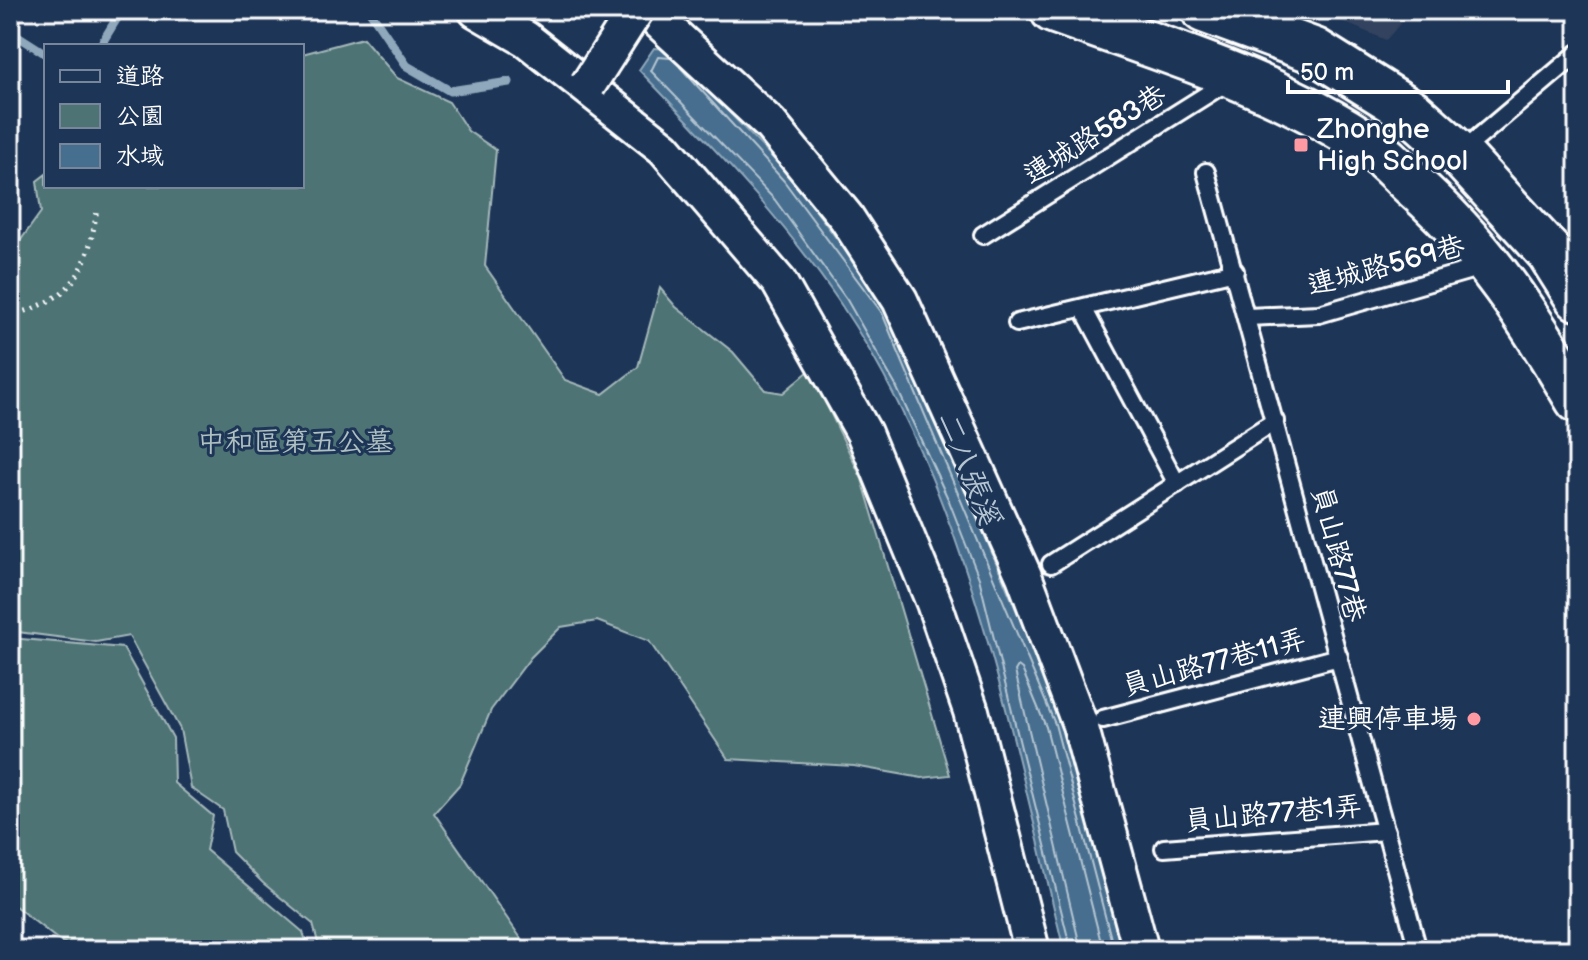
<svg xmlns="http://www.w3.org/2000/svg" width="1588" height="960" font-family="'Balsamiq Sans','LXGW WenKai TC',sans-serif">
	<rect width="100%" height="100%" fill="#1d3557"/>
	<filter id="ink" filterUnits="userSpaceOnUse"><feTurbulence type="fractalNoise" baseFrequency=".0125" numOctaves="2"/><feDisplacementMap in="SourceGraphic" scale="16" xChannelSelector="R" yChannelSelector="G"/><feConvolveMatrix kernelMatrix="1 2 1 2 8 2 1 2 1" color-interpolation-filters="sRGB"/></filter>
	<g filter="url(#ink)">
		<polygon fill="#32435e" points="1315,10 1412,10 1386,40"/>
		<g fill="#4d7375" stroke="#a6b9ba" stroke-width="2">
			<polygon points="363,38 397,78 449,102 468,131 496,150 485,266 565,380 603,394 638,367 660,288 676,307 733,352 765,390 783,393 810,370 862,479 950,775 922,778 854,766 728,759 649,641 597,621 561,627 531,657 491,710 460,784 434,813 529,950 320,950 313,924 263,883 232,852 223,810 191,788 180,729 129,636 96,642 10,631 10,255 41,212 37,181 46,174 46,186 302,186 302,54"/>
			<polygon points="10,638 123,648 173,738 174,783 213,816 206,850 303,932 309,950 84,950 61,942 10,902"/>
		</g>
		<path fill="#466e8e" stroke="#90a8bb" stroke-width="2" d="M654,48L677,50L726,109L790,176L889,309L1063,721L1122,950H1064C1010,729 969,495 840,303C782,217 710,144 639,70Z"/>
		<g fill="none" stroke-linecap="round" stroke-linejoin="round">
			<g stroke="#b5c5d2" stroke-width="2">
				<polyline points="671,58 658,57 651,71 775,200 847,300 896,386 949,501 979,578 1071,950"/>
				<polyline points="680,67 784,181 882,313 1055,724 1114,950"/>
				<polyline points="1081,950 1015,671 1018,666 1022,669 1046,727 1103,950"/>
			</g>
			<g stroke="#90a8bb" stroke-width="9">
				<polyline points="369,10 407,66 450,91 509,82"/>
				<polyline points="10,31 46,54"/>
				<polyline points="100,46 122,10"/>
			</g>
			<defs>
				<g id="lane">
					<polyline points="1460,153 1578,53"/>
					<polyline points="1206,172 1418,950"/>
					<polyline points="983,235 1219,87 1227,79"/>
					<polyline points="1083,308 1177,484"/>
					<polyline points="1247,317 1319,314 1485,266"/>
					<polyline points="1017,323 1235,271"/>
					<polyline points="1051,564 1275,421"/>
					<polyline points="1103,719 1339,657"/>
					<polyline points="1164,848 1386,831"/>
				</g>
				<g id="street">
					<polyline points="476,10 526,39 664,148 779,282 864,433 934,603 971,711 1032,950"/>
					<polyline points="647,10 770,124 846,217 900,300 1024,576 1080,725 1141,950"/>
				</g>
				<g id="secondary">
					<path d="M1053,10C1160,49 1276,82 1371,147C1386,157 1399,172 1412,184C1485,248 1529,317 1578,400"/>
					<polyline points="1204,10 1315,51 1412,112 1459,154 1549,252 1578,298"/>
				</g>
			</defs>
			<use href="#lane" stroke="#fff" stroke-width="22"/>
			<use href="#street" stroke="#fff" stroke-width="40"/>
			<use href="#secondary" stroke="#fff" stroke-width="50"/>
			<path stroke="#fff" stroke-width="5" stroke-dasharray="2 6" stroke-linecap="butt" d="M10,316C74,298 87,274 97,209"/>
			<use href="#lane" stroke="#1d3557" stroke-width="16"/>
			<use href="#street" stroke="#1d3557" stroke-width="34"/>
			<use href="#secondary" stroke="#1d3557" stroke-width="44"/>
			<defs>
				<polyline id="street-bridge" points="588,85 636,10"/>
			</defs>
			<use href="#street-bridge" stroke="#fff" stroke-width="40" stroke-linecap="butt"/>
			<use href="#street-bridge" stroke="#1d3557" stroke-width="34"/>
		</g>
	</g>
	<g fill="#ff9aa2" stroke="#1d3557" stroke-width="3">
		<rect x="1293" y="137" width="16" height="16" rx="4"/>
		<circle cx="1474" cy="719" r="8"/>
	</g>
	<g text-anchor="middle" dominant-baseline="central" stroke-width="6" stroke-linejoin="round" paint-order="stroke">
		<g font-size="28" fill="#fff" stroke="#1d3557" text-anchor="start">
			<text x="1317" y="129">Zhonghe<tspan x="1317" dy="32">High School</tspan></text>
			<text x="1458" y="719" text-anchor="end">連興停車場</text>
		</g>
		<g font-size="28" fill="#fff" stroke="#1d3557">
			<text transform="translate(1095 135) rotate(-32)">連城路583巷</text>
			<text transform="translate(1386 266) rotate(-15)">連城路569巷</text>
			<text transform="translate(1338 554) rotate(75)">員山路77巷</text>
			<text transform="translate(1214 663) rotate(-15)">員山路77巷11弄</text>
			<text transform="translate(1273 814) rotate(-5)">員山路77巷1弄</text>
		</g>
		<g font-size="28" fill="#afc0c1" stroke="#1d3557">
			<text x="295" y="442">中和區第五公墓</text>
		</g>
		<g font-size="30" font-style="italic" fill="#b5c5d2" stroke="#1d3557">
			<text transform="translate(968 468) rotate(68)">二八張溪</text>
		</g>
	</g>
	<rect width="1588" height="960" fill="none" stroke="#1d3557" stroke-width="40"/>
	<rect x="20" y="20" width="1548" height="920" fill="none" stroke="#fff" stroke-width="3" filter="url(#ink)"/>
	<rect x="44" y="44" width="260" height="144" fill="#1d3557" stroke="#77869a" stroke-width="2"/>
	<rect x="60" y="70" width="40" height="12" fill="#1d3557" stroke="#77869a" stroke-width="2"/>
	<text x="116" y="84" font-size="24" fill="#ffffff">道路</text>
	<rect x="60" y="104" width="40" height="24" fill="#4d7375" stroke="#77869a" stroke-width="2"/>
	<text x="116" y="124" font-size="24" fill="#ffffff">公園</text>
	<rect x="60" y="144" width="40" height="24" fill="#466e8e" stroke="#77869a" stroke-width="2"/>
	<text x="116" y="164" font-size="24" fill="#ffffff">水域</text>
	<path d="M1288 80v12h220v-12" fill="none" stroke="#ffffff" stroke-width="4"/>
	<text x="1300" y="80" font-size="24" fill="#ffffff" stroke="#1d3557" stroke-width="6" paint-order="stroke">50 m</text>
</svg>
